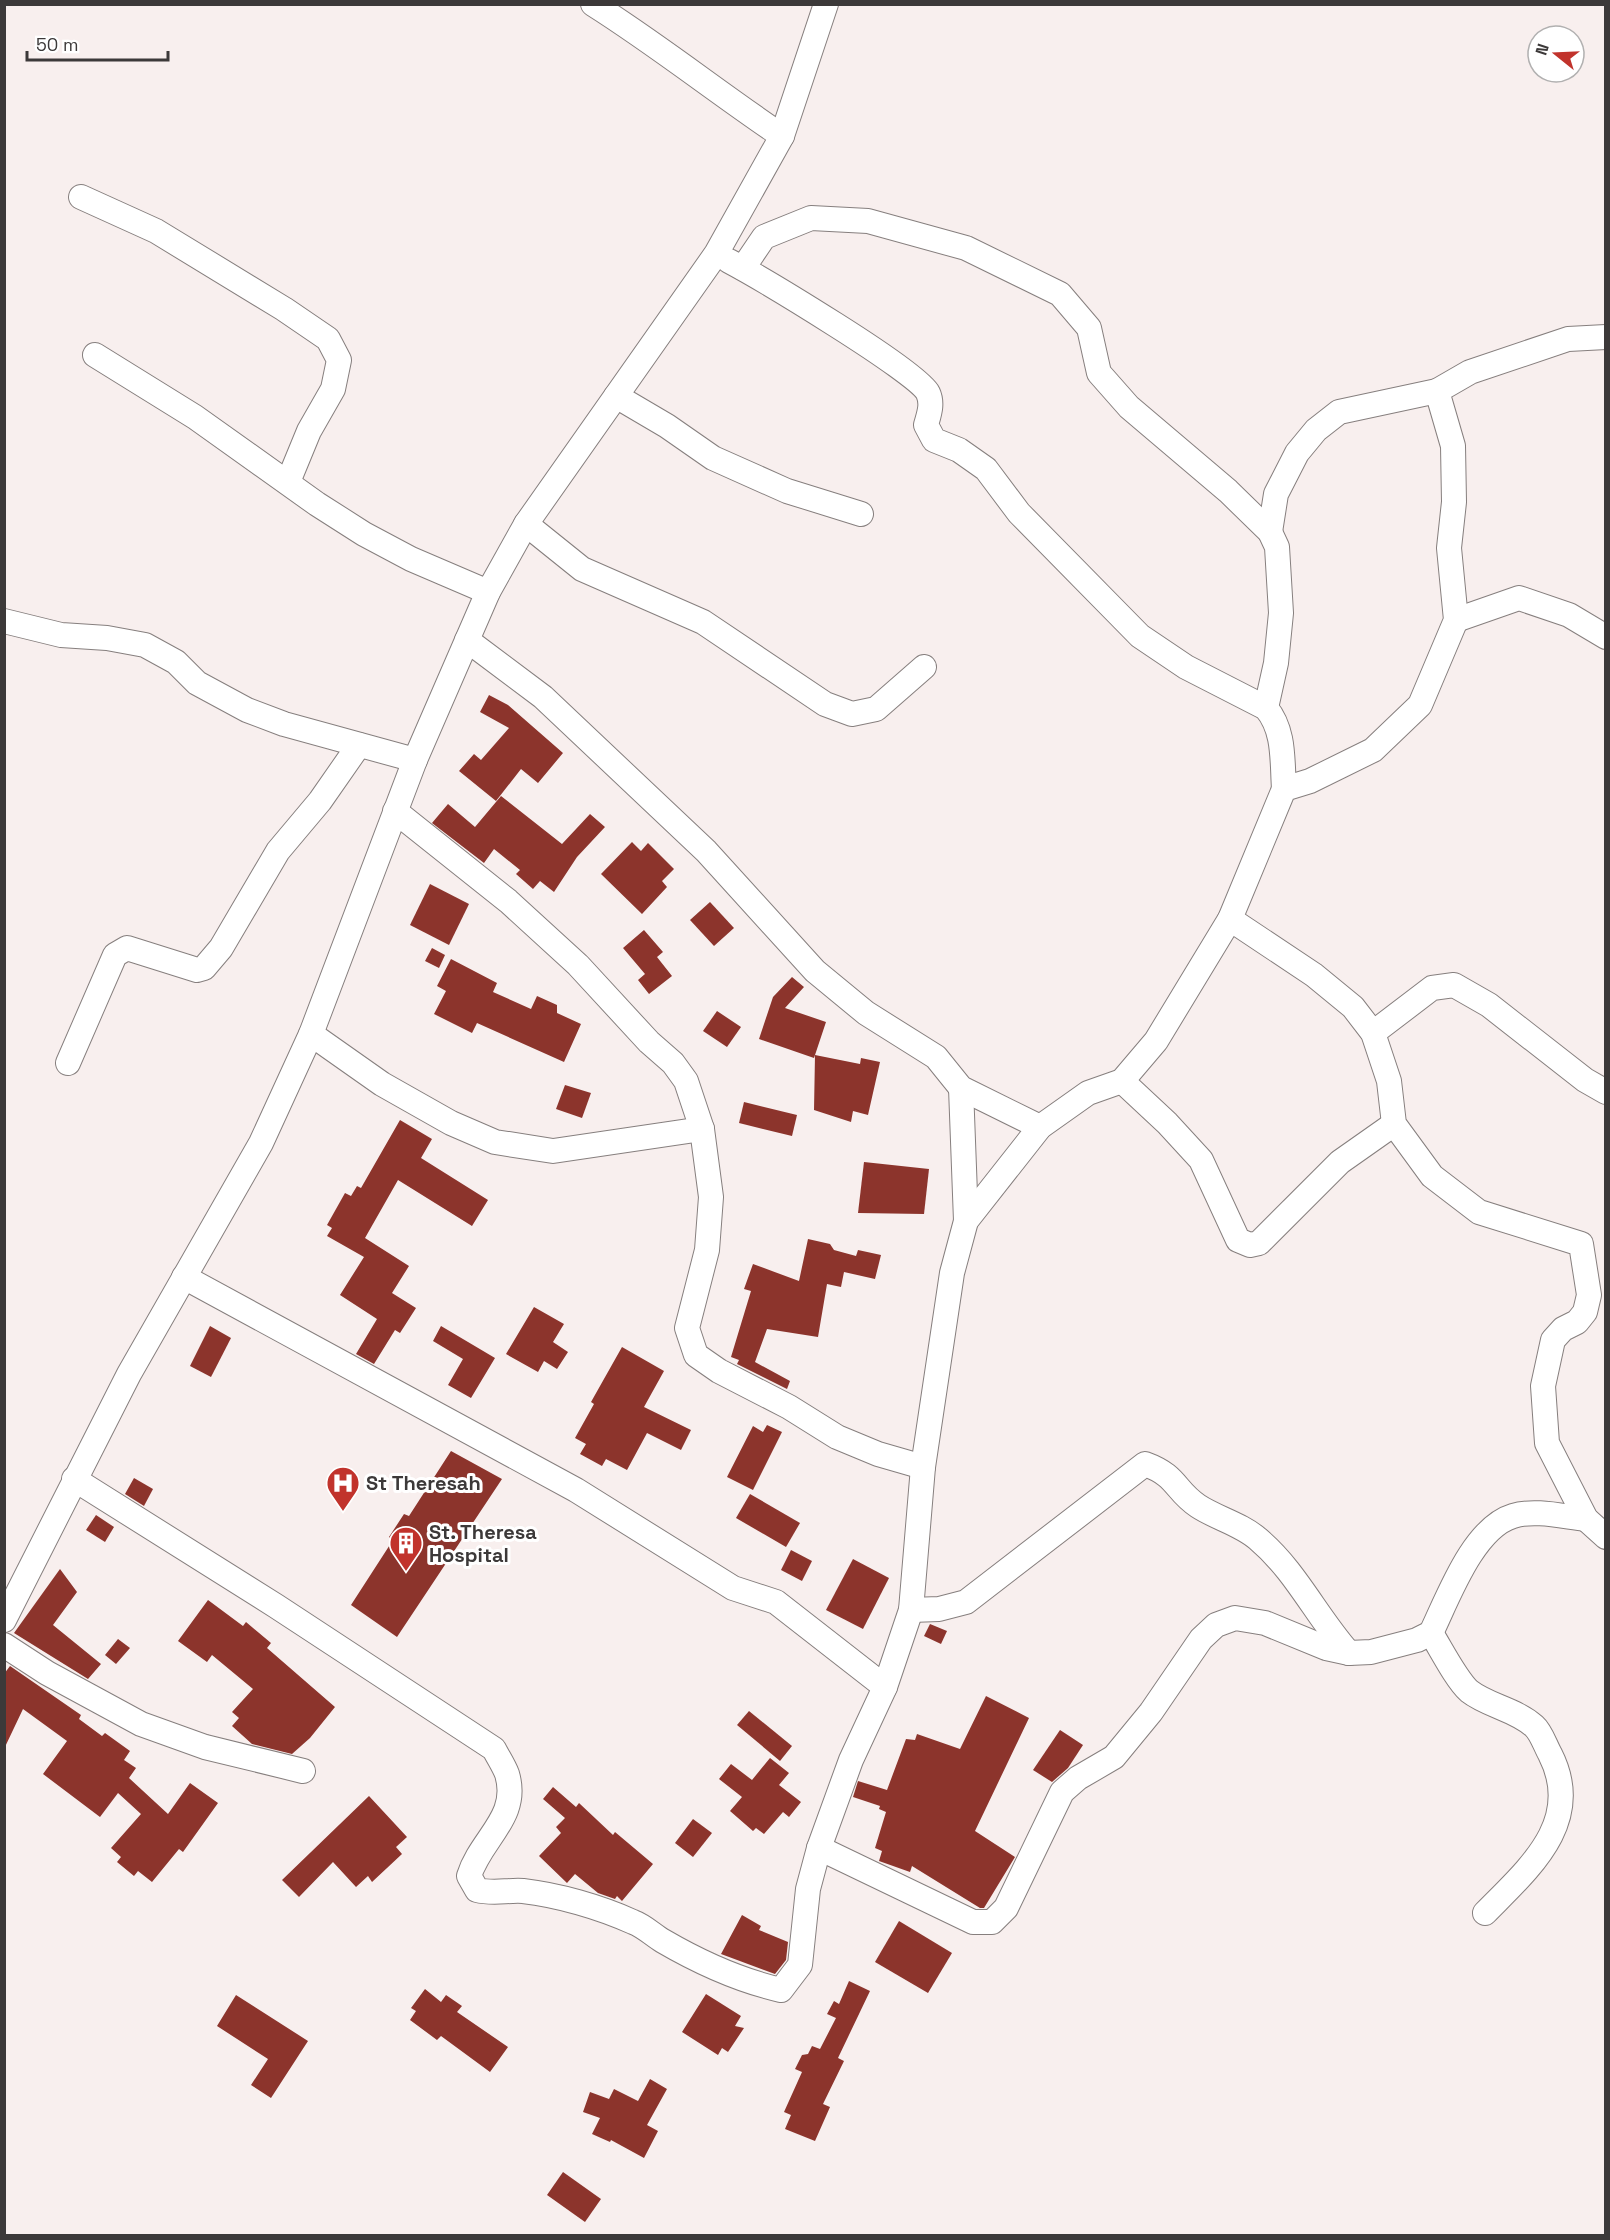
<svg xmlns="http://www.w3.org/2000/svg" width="1610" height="2240" font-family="'Space Grotesk',sans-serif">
	<rect width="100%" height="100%" fill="#f8efee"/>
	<g fill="#8c342c">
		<polygon points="489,695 508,705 563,753 538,783 521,769 496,801 459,771 474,754 481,760 509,728 480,712"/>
		<polygon points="501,796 562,844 590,814 605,827 577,857 554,892 540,881 533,889 516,874 520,870 494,849 484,863 432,823 448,804 475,827"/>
		<polygon points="632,842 641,851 648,843 674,869 662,881 667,887 642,914 601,874"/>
		<polygon points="430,884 469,904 449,945 410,925"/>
		<polygon points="710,902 734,928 714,946 690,920"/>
		<polygon points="644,930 663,952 657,957 672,976 649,994 638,980 645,974 623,948"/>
		<polygon points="432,948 445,955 439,968 425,961"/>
		<polygon points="451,959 497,983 493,992 531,1009 537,996 557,1005 557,1013 581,1024 564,1062 477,1023 472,1033 434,1014 446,991 437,986"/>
		<polygon points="792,977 804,987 785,1008 826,1022 815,1055 860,1064 861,1058 880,1062 868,1115 853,1111 851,1122 814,1110 815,1055 814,1058 759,1039 773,997"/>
		<polygon points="717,1011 741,1027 727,1047 703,1031"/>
		<polygon points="565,1085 591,1093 582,1118 556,1109"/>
		<polygon points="744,1102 797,1115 792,1136 739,1123"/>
		<polygon points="400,1120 432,1139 421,1158 488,1200 472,1226 398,1180 365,1238 409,1266 392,1293 416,1308 400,1333 395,1330 374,1364 356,1354 377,1319 340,1295 364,1257 327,1236 332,1228 327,1225 345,1193 351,1196 357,1186 361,1188"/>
		<polygon points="864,1162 929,1169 924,1214 858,1213"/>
		<polygon points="808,1239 830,1244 834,1250 856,1256 858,1250 881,1255 875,1279 844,1272 841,1287 827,1284 818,1337 767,1329 755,1362 790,1381 787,1389 737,1364 739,1360 731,1357 751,1291 744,1289 753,1264 799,1281"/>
		<polygon points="534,1307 564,1324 553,1342 568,1352 557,1369 544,1361 538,1372 506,1354"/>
		<polygon points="210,1326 231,1338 211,1377 190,1366"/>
		<polygon points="441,1326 495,1358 471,1398 448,1385 463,1359 433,1341"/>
		<polygon points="622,1347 664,1371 644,1407 691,1430 681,1450 647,1433 627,1470 606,1459 602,1466 580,1454 586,1444 575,1438 594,1404 591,1402"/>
		<polygon points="767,1425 782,1432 753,1490 727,1477 753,1426 763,1432"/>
		<polygon points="451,1451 502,1479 397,1637 351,1605 393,1540 389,1537 404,1514 409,1516"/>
		<polygon points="134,1478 153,1489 144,1506 125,1494"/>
		<polygon points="750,1494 800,1523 786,1547 736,1518"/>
		<polygon points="96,1515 114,1527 105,1542 86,1530"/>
		<polygon points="791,1550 812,1561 802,1581 781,1570"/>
		<polygon points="853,1559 889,1578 863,1629 826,1610"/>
		<polygon points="60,1569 77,1592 53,1625 101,1664 88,1679 14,1633"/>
		<polygon points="208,1600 243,1626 246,1622 271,1643 267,1648 335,1707 310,1738 292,1754 252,1744 232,1726 239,1718 232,1712 253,1689 212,1655 207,1662 178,1641"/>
		<polygon points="930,1624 947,1631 941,1644 924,1636"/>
		<polygon points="118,1639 130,1648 116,1664 105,1655"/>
		<polygon points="10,1666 81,1715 79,1719 102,1736 105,1733 130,1751 124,1760 136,1768 129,1778 168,1814 190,1783 218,1803 183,1852 179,1849 152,1882 138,1871 134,1876 117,1862 121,1857 111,1848 141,1814 118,1793 100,1817 43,1774 67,1741 23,1709 4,1749 4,1674"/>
		<polygon points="986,1696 1029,1718 975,1831 1015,1857 984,1908 980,1908 912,1866 910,1872 879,1861 882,1851 875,1848 886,1812 879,1809 880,1806 853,1797 858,1781 887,1790 906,1739 915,1740 917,1734 960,1749"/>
		<polygon points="749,1711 792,1746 780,1761 737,1725"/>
		<polygon points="1060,1730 1083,1745 1068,1768 1052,1782 1033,1770"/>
		<polygon points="770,1758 789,1773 779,1785 801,1802 789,1817 783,1812 764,1834 756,1828 753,1831 730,1811 742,1797 719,1779 731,1764 752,1780"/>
		<polygon points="553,1787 576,1807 579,1803 613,1835 615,1832 653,1864 622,1901 617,1896 615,1899 598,1893 575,1874 567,1883 539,1856 561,1833 556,1827 565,1818 543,1799"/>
		<polygon points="369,1796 407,1837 396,1847 402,1854 372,1882 368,1876 356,1887 333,1862 299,1897 282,1880"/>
		<polygon points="693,1819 712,1833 693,1857 675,1843"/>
		<polygon points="742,1915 761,1926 759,1930 788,1942 786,1960 775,1974 721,1954"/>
		<polygon points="899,1921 952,1953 928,1993 875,1962"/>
		<polygon points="849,1981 870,1991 838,2058 844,2061 823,2104 830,2107 815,2141 785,2129 791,2115 784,2112 802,2072 795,2069 802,2055 808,2054 812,2046 820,2049 836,2018 827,2014 834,2001 839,2004"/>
		<polygon points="425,1989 441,2002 446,1995 462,2006 457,2012 508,2047 490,2072 441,2036 437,2040 410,2020 416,2011 411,2008"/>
		<polygon points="706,1994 741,2016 735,2026 744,2028 728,2052 722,2048 718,2055 682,2032"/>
		<polygon points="236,1995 308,2041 271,2098 251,2085 268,2059 217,2026"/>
		<polygon points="650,2079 667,2089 647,2125 658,2131 644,2158 611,2140 610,2142 592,2134 600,2118 583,2112 590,2092 609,2099 614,2089 638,2101"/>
		<polygon points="563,2172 601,2199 585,2222 547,2195"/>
	</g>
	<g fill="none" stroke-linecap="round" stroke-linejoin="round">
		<defs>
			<g id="minor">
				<path d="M593,4C658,45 718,93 782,136"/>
				<polyline points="81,197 156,231 284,309 328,339 339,360 333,389 309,431 288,482"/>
				<path d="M729,261C759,277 917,371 928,393C933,404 929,414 926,425L934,440L959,450L986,469L1019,513L1140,636L1186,667L1266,708C1285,731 1282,760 1284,789"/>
				<polyline points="743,268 764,237 811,218 868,221 966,248 1060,294 1089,328 1099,373 1129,407 1228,491 1270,532 1277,547 1281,613 1276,663 1266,708"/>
				<polyline points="95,355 195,417 317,504 364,534 411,559 488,592"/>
				<polyline points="616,396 667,426 713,458 787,491 861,514"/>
				<polyline points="526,524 582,569 703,622 825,704 852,714 876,709 924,667"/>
				<polyline points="1270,532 1276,494 1297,453 1316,430 1339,412 1437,391"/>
				<polyline points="1456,620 1519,598 1569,615 1606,637"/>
				<polyline points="4,621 61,635 107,638 145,645 176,662 197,683 247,710 284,724 415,760"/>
				<polyline points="467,640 543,697 706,851 815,971 866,1013 936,1057 961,1088 1040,1127"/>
				<polyline points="395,811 508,901 578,965 649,1042 673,1063 686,1081 702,1129 711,1197 707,1250 687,1328 696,1355 719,1371 789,1407 837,1437 878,1454 923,1467"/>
				<polyline points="1230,919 1314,975 1353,1007 1373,1033 1389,1081 1394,1124 1432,1176 1479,1212 1581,1244 1589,1295 1585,1312 1577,1322 1563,1329 1553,1340 1543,1386 1547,1443 1586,1519 1606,1537"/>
				<polyline points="1373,1033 1432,988 1454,985 1489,1005 1585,1080 1606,1092"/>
				<polyline points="311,1034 382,1084 451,1123 495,1142 553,1151 702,1129"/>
				<polyline points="68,1063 115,955 127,948 197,970 204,968 221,948 278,851 320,801 359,745"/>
				<polyline points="1122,1081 1167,1123 1201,1160 1238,1240 1250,1245 1259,1243 1340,1162 1394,1124"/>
				<polyline points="961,1088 966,1221"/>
				<polyline points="184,1277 576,1490 733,1588 776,1602 885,1687"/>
				<path d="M74,1479L276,1606L494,1749C498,1757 504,1766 507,1774C520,1817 481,1838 469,1876L477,1890C493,1894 507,1890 523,1891C558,1895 600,1907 633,1922C644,1926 653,1935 663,1941C699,1962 742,1981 781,1990L800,1965L808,1889L819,1848L851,1760L885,1687L911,1610L923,1467L952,1273L966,1221L1040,1127L1088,1093L1122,1081L1156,1041L1230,919L1284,789L1310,781L1373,750L1420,705L1456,620L1449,548L1454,502L1453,446L1437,391L1470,372L1568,339L1606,337"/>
				<path d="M911,1610L939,1609L966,1602L1145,1464C1178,1476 1174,1490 1198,1506C1216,1518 1241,1524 1258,1539C1296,1571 1316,1616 1349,1653"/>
				<polyline points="4,1620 129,1374 261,1143 311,1034 415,760 488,592 526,524 716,254 782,136 826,4"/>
				<path d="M1431,1633C1441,1649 1456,1679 1469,1691C1488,1706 1515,1709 1534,1726C1541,1732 1545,1745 1550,1754C1585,1822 1528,1869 1485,1913"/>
				<polyline points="4,1645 47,1673 141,1724 205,1747 303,1771"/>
				<path d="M819,1848L973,1922H992L1006,1908L1062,1792L1078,1778L1114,1757L1151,1712L1201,1639L1216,1625L1235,1618L1265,1623L1326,1648L1349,1653L1371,1652L1417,1640L1431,1633C1448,1598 1473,1528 1513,1516C1535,1509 1565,1517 1586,1519"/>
			</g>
		</defs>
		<use href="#minor" stroke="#867f7e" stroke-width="26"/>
		<use href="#minor" stroke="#fff" stroke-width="24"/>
	</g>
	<defs>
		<symbol id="hospital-pin" viewBox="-11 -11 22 30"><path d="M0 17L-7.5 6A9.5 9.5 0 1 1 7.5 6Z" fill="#c1332c" stroke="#fff"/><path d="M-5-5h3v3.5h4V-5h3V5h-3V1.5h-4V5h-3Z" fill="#fff"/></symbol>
		<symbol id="building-pin" viewBox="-11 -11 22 30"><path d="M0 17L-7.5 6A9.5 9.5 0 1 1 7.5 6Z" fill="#c1332c" stroke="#fff"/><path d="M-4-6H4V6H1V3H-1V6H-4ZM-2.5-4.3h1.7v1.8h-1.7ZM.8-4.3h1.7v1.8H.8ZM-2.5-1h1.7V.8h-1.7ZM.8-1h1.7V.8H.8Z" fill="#fff"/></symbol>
	</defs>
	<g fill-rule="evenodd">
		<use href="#hospital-pin" x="324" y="1464" width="38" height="52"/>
		<use href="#building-pin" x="387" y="1524" width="38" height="52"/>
	</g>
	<g text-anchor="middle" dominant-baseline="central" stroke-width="6" stroke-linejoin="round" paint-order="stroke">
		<g font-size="20" font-weight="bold" fill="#3c3939" stroke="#fff" text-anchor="start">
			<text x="366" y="1483">St Theresah</text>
			<text x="429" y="1532">St. Theresa<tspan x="429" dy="23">Hospital</tspan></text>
		</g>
	</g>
	<rect width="1610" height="2240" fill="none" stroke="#3c3939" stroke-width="12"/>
	<g transform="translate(1556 54) rotate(288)"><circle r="28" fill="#ffffff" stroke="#b1b0b0" stroke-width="1.5"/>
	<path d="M0-4.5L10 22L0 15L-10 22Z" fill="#c1332c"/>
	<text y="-9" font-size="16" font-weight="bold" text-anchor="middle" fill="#3c3939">N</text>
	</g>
	<path d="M27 51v9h141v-9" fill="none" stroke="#3c3939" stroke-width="3"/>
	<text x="36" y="51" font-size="18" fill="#3c3939" stroke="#ffffff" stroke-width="4.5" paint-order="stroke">50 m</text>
</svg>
